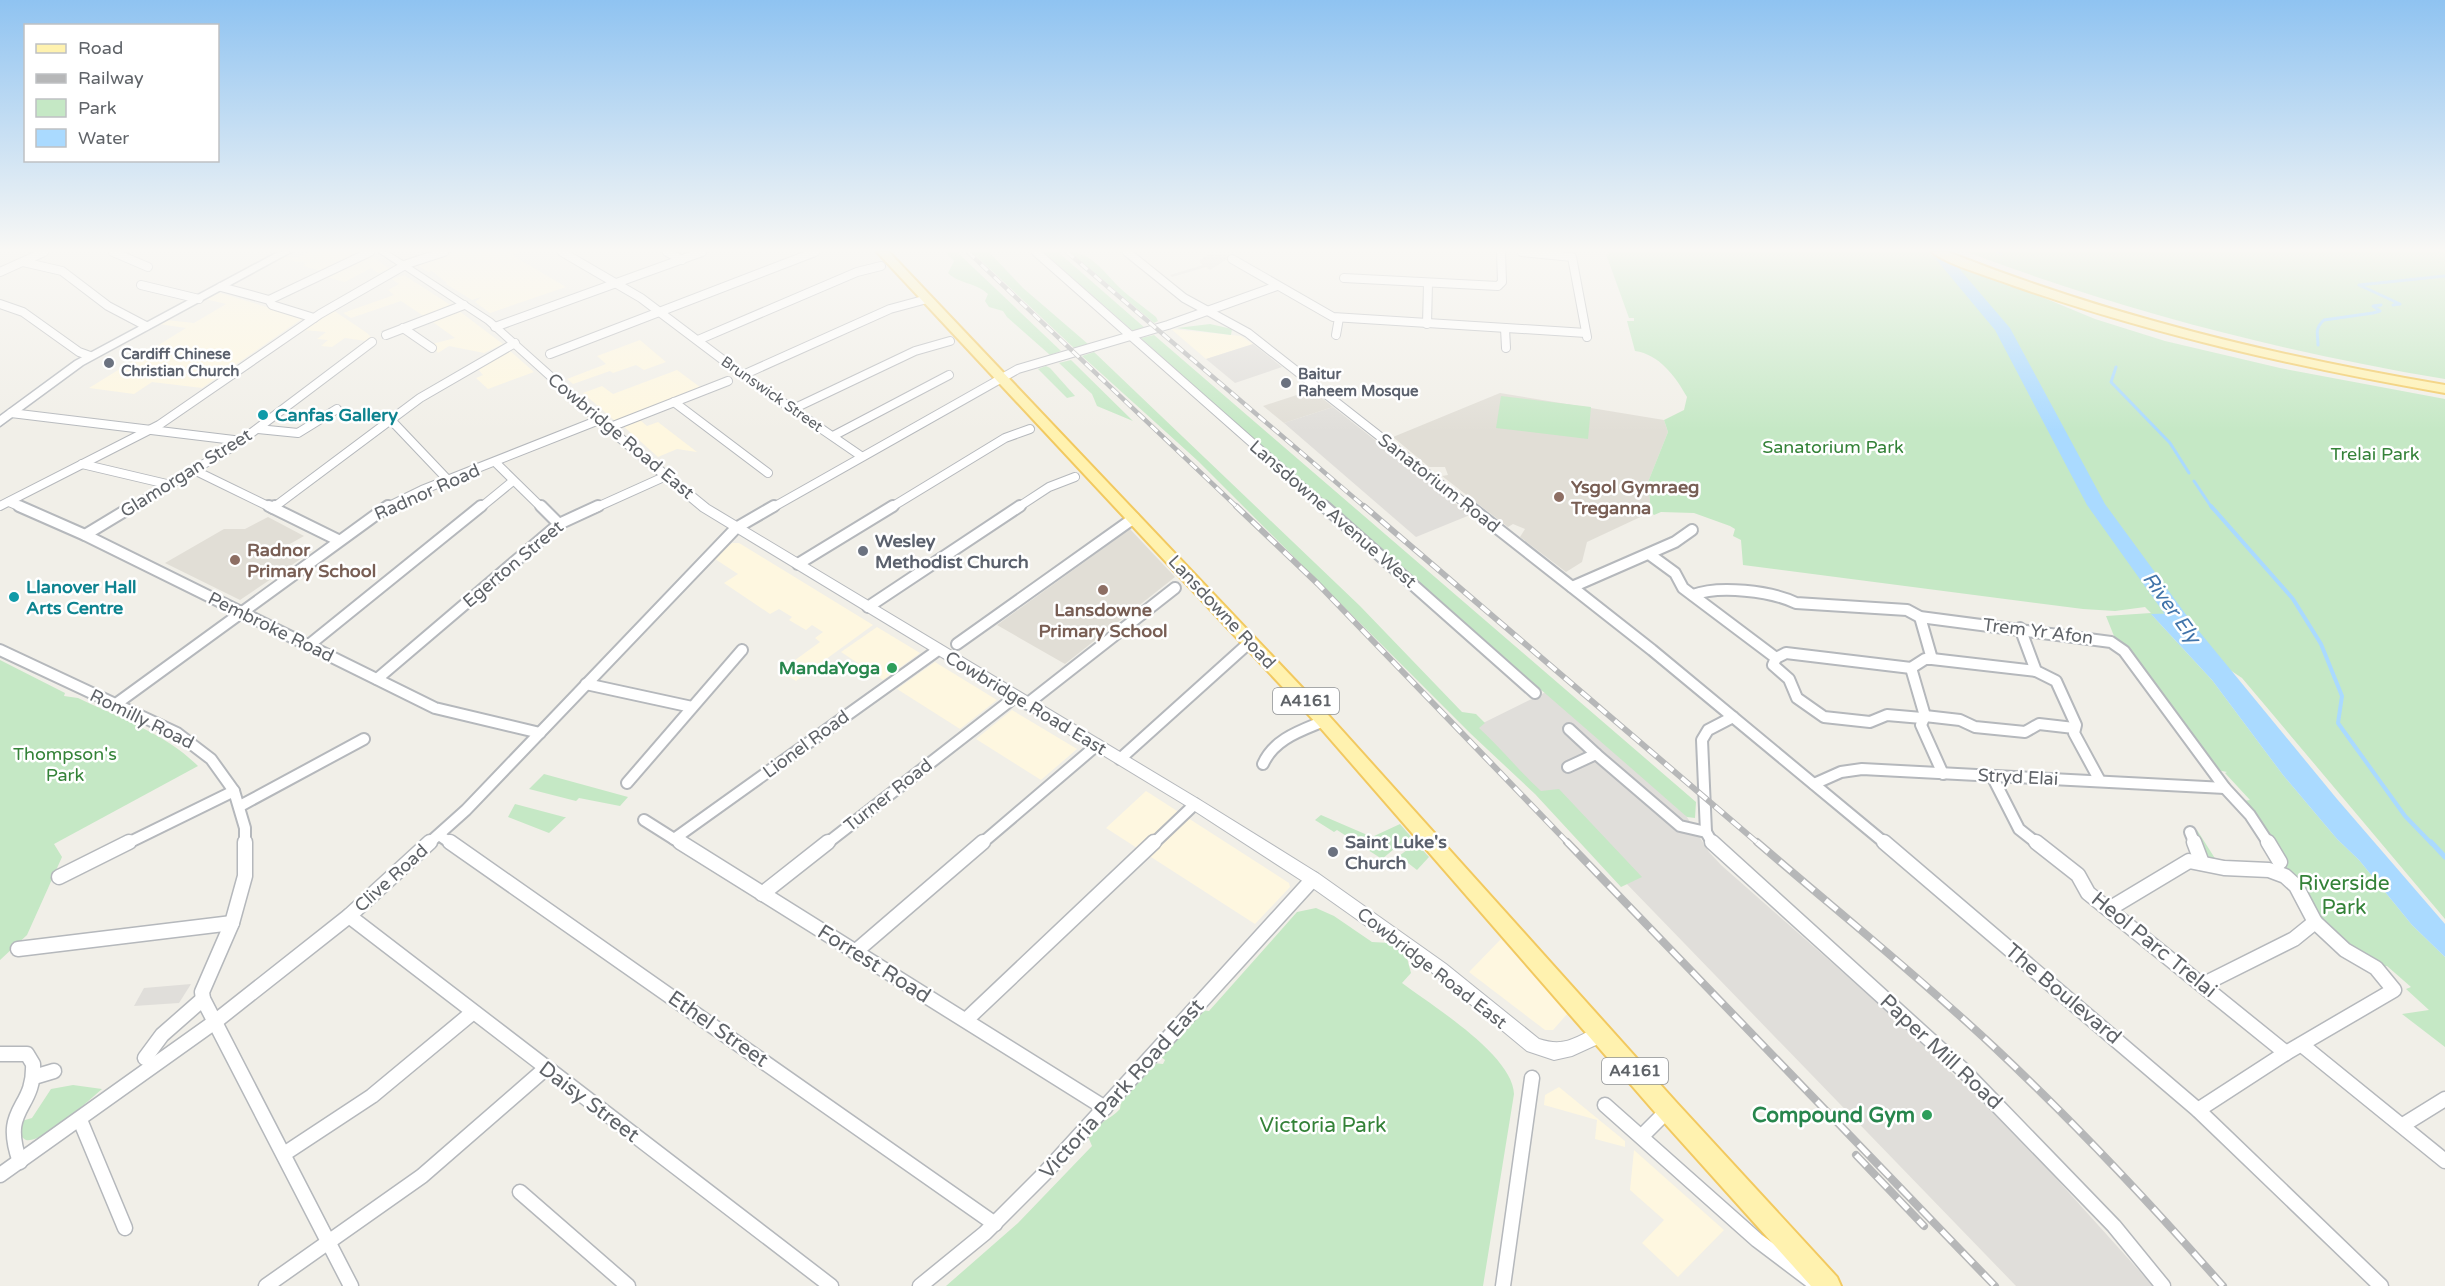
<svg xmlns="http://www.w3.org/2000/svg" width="2445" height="1286" font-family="'Varela Round',sans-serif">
	<rect width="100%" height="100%" fill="#f1efe8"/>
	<g fill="#fef7e0">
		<polygon points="308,252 360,252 322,271 303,266 306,263 281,259 286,256 297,258"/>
		<polygon points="454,252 520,252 512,255 566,287 490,313 475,302 481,297 472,300 446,284 447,283 432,271 428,272 417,265"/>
		<polygon points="371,256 390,269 378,273 371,268 345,282 326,277"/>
		<polygon points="404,275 452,306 425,317 401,301 351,318 343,313 394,295 388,290 399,284 392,279"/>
		<polygon points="217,292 303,318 202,388 152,382 134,394 89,388 186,328 158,324 166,320 194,323 226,304 205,299"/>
		<polygon points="333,310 367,333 371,337 366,341 345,338 332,347 321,346 328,340 317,339 326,332 304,330"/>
		<polygon points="458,310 479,326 503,344 484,353 449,346 438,353 432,344 455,338 430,320"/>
		<polygon points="1171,329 1241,336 1253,344 1206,359"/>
		<polygon points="640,340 666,362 644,370 636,365 613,373 610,371 573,384 567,379 606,364 597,356"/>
		<polygon points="509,350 534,372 488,389 476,378 483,375 476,367"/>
		<polygon points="677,370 700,387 615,421 583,393 602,386 613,394"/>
		<polygon points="640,420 647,426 658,422 697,452 677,449 658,457 623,426"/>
		<polygon points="732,543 739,543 873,625 796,681 780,671 820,642 815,638 823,632 812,625 806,630 789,620 792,617 779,609 770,614 724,583 738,574 715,559"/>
		<polygon points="877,627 920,653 883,680 841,652"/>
		<polygon points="935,662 997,700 960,729 897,689"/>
		<polygon points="1012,710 1077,749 1041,780 976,739"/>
		<polygon points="1146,791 1289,883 1290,887 1255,924 1106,828"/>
		<polygon points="1501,939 1568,1013 1553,1030 1545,1030 1469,972"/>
		<polygon points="1559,1087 1625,1141 1625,1147 1595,1139 1597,1120 1544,1105 1545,1095"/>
		<polygon points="1634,1150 1724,1230 1678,1277 1642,1243 1664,1220 1630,1190"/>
	</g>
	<g fill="#e0deda">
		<polygon points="1209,254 1232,256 1210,270 1206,267 1172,277 1170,275 1203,265 1199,261"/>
		<polygon points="1253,344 1282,367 1235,383 1206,359"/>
		<polygon points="1333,407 1470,515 1416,537 1284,423"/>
		<polygon points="1548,691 1685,814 1709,852 1721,865 1897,1020 2025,1144 2153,1286 2016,1286 1475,727"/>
		<polygon points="191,984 179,1003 134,1006 144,988"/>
	</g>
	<g fill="#e1ded6">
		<polygon points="1312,390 1333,407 1284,423 1263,406"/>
		<polygon points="1500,393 1664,420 1668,432 1648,482 1651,512 1587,542 1582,562 1566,572 1520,537 1525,529 1513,524 1508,527 1442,476 1448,475 1445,467 1429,467 1393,437"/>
		<polygon points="268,517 304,536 288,545 305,556 240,600 165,563 224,529 245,529"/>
		<polygon points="1130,529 1175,577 1065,664 997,625"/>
	</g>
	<g fill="#c5e8c5">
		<path d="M945,252H957L1061,351L1050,355L1007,317L1003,311L989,307L985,301L988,294C975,282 959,284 948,273L954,261Z"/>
		<polygon points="972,252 989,252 1023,288 1088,344 1074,348"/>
		<polygon points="1043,252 1058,252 1145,328 1133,331"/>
		<path d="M1070,252C1089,252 1104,271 1115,283C1127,296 1143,306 1156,317L1158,321L1154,323Z"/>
		<path d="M1606,252H1933L2095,319L2165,341L2280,368L2445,399V919L2242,678L2176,634L2151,614L2212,680L2283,775L2337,839L2359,860L2412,925L2445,957V1047L2402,1014L2429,1010L2406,989L2411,987L2387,966L2382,967L2352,951L2318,918L2301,884L2211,861L2195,832L2182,831L2197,830L2216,860L2285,864L2242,801L2250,800L2225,773L2227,772L2217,770L2116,641L2106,616L2151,613L2145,607L2115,611L2083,609L1743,565L1741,540L1733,536L1735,529L1730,526L1694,513L1661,512L1654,515L1651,512L1648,482L1668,432L1664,420L1684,410L1687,397C1676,377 1659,354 1635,351L1627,321H1634V318H1629L1606,254L1611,253Z"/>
		<path d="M1967,252H2445V379C2282,352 2121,310 1967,252Z"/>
		<polygon points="1210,324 1232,329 1231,335 1177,328"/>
		<path d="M1154,335L1696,802L1695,818L1687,817C1505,657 1319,500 1141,338Z"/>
		<path d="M1094,352L1360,606L1462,712L1476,714L1485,723L1479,728C1501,748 1519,771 1541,791L1559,789L1642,877L1621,887L1535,794L1471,734L1198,461L1082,356Z"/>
		<polygon points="1071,360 1133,421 1097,406 1092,394 1059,363"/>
		<polygon points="1046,366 1050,368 1075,396 1067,398 1038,369"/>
		<polygon points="1501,396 1591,407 1588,439 1496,428"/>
		<path d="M0,660L65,693L64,696L78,698C118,717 166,734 198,766L54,844L62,857L27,935L0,960Z"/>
		<polygon points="544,774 628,797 620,806 579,798 576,801 529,789"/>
		<polygon points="515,804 564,817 566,817 549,833 508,817"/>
		<polygon points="1321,815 1372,837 1400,824 1412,838 1400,844 1382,859 1337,830 1334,832 1315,820"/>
		<polygon points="1416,843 1429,857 1417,870 1399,856"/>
		<path d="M1316,908L1334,916L1372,942L1390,943L1400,950L1407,958L1411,973L1402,983C1431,1005 1513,1055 1514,1094L1483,1286H946L1018,1223L1092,1146L1087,1134C1097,1123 1110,1120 1120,1109L1122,1094L1153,1063L1163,1064L1165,1060L1160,1056L1200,1010L1209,1011L1297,912Z"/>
		<path d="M73,1085L102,1089C89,1100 42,1144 26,1140C24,1139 21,1136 19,1134L18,1122L32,1118L51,1089Z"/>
	</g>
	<polygon fill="#aadaff" points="2184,613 2337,799 2445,924 2445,957 2412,925 2359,860 2337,839 2283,775 2212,680 2151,614"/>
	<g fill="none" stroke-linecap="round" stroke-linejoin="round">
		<g stroke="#aadaff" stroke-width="3">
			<polyline points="1997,252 2001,254"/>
			<polyline points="2393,305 2400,304 2359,285 2445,276"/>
			<path d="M2318,345C2318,334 2314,329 2324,320L2373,313L2380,311L2373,306L2381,305"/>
			<polyline points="2116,367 2111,382 2170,443 2189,473"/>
			<polyline points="2194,481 2212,508"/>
		</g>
		<polyline stroke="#aadaff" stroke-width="4" points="2211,506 2293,599 2321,644 2342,696 2338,723 2405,816 2432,844"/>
		<polyline stroke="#aadaff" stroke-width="5" points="2431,842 2445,857"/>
		<polygon fill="#aadaff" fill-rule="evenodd" points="1930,252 1945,252 2010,328 2105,504 2198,631 2201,636 2198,641 2184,641 2087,505 1995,330"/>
		<defs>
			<g id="minor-far2">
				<polyline points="113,252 148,267"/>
				<polyline points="562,252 641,298 743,375 861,456"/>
				<polyline points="667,252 682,260"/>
				<polyline points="1036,252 1326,508"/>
				<polyline points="1127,252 1184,298 1248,333 1471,508"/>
				<polyline points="1522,252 1572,257 1587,337"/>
				<polyline points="1232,259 1333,317 1586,333"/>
				<polyline points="23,262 62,271 108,306 146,326"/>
				<polyline points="0,272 44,252"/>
				<polyline points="1344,278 1498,286 1502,282 1501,252"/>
				<polyline points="141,285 199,299"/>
				<polyline points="221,287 269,300 272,305 314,318"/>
				<polyline points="269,300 370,252"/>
				<polyline points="0,304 23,312 79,352 90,356"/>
				<polyline points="1427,324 1428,284"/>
				<polyline points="495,327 702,252"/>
				<polyline points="403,328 432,348"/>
				<polyline points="1505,328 1506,348"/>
				<polyline points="386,335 464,305"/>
				<polyline points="1336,335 1339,318"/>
				<polyline points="698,340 857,272 881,266"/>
				<polyline points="550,354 815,252"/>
				<polyline points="743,375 890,309 927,299"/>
				<polyline points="674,402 768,473"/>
				<polyline points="793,409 915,351 950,341"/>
				<polyline points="11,413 242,441"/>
				<polyline points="390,419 448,480"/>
				<polyline points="608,428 728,381"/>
				<polyline points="258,429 298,433 337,409"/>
				<polyline points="833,436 949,375"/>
				<polyline points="495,462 542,508"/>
				<polyline points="82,464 171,485"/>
				<polyline points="196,471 272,508"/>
				<polyline points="9,502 23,508"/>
				<polyline points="0,506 159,425 320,314 407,264 444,252"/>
				<polyline points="130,508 234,446 372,342"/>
				<polyline points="273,508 420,398 515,343"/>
				<polyline points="385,508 422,490 599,420"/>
				<polyline points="480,508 513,481"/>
				<polyline points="595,508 666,476"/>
				<polyline points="772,508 1018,369 1168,325 1277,286"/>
				<polyline points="890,508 1005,438 1030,429"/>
				<polyline points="1017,508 1049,487 1075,477"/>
			</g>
			<g id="minor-far1">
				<polyline points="19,506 85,535 435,708 540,733"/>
				<polyline points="269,506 338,540"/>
				<polyline points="541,506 559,524"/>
				<polyline points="1324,506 1535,693"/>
				<polyline points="1469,506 1652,650 1886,844"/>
				<polyline points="273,508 275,506"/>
				<polyline points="85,535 133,506"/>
				<polyline points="1649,554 1675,573 1683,588 1776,658 1773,665 1789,679 1797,698 1824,717 1870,722 1887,715 1922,718"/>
				<polyline points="798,564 893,506"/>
				<polyline points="1572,587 1675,542 1692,530"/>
				<path d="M1693,595C1719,585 1771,591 1796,603L1907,610L1920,617L2111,642L2124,651L2225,788L2250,815L2269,844"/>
				<polyline points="868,607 1020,506"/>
				<polyline points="1920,617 1932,659 1925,659 1911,668 1925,716 1921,725 1943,774"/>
				<polyline points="2020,628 2036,671 2056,681 2076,725 2074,733 2100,781"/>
				<polyline points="957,644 1134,518"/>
				<polyline points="309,645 481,506"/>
				<polyline points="0,650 177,733 211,759 234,791 245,828 245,844"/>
				<polyline points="1776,658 1786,653 1911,668"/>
				<polyline points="1932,659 2036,671"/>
				<polyline points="377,679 559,524 598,506"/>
				<polyline points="586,684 692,707"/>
				<polyline points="116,704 388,506"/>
				<polyline points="1027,704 1175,588"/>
				<polyline points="1925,716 1960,720 1975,727 2025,732 2039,724 2074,728"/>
				<polyline points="1569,729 1596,754"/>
				<polyline points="1120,759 1250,642"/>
				<path d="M1263,764C1274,739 1300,731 1324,721"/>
				<polyline points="1568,767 1596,754 1680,826 1706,832"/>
				<polyline points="1992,776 2019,829 2038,844"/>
				<polyline points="627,783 742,650"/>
				<polyline points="1814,784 1841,772 1862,769 2225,788"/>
				<polyline points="240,806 364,739"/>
				<polyline points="644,820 682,844"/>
				<polyline points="2190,832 2195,844"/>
				<polyline points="439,835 452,844"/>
				<polyline points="674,839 938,650"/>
				<polyline points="126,844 234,791"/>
				<polyline points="428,844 466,810 736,528 774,506"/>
				<polyline points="826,844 1015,697"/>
				<polyline points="981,844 1097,745"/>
				<polyline points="1153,844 1195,804"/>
				<polyline points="1713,844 1706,832 1702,740 1708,730 1733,717"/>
			</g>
			<g id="minor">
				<polyline points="245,842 245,876 232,923 202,992 203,999 351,1286"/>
				<polyline points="450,842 995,1224"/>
				<polyline points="680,842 1105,1108"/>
				<polyline points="1712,842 1962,1069 2114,1226 2163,1286"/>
				<polyline points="1884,842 2198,1110 2381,1286"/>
				<polyline points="2036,842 2078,875 2088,893 2286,1053"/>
				<polyline points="2194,842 2202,863"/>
				<polyline points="2268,842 2280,862"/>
				<polyline points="59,877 129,842"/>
				<polyline points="762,894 828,842"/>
				<polyline points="2109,909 2189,861 2224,868 2269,870 2285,876 2296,886 2315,922 2294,939 2204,984"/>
				<polyline points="349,916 831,1286"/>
				<polyline points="18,949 232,923"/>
				<polyline points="855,952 983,842"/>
				<polyline points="966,1020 1154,842"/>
				<polyline points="2302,1045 2445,1161"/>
				<path d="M0,1054H27L33,1064C35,1111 0,1106 20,1162"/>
				<polyline points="145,1058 162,1035 203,999"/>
				<polyline points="34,1077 54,1071"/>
				<polyline points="1605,1105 1757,1240 1818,1286"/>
				<polyline points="2198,1110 2286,1053 2394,990 2376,968 2345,950 2315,922"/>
				<polyline points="80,1120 125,1228"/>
				<polyline points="2403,1125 2445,1099"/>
				<polyline points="1642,1136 1668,1110"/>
				<polyline points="284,1154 372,1096 472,1013"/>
				<polyline points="0,1175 216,1021 349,916 430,842"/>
				<polyline points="520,1192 628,1286"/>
				<polyline points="266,1286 422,1176 545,1069"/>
				<polyline points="920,1286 985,1233 1044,1174 1313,879"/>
				<polyline points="1503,1286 1532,1078"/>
			</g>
			<path id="tertiary" d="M378,252H389L492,319L612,426L709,505L1200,800L1319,874L1446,964L1539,1039C1567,1048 1575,1036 1601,1026L1607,1028L1610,1034L1607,1040L1572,1056L1554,1060L1527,1051L1434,974L1307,884L1190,808L701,511L604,430L486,323Z"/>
			<polygon id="secondary" points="278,252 291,252 83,365 0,426 0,416 75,361"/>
			<g id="primary">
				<polygon points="877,252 889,252 1330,717 1676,1102 1837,1277 1841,1286 1811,1286 1660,1118 1318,725"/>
				<path d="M1932,252H1948C2109,316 2275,356 2445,385V393C2298,367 2153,335 2012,285C1994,278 1945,264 1932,252Z"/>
			</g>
		</defs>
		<use href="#minor-far2" stroke="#b5b8bc" stroke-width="10"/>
		<use href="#minor-far1" stroke="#b5b8bc" stroke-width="14"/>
		<use href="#minor" stroke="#b5b8bc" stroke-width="17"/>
		<use href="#tertiary" stroke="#b5b8bc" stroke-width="2"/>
		<use href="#secondary" stroke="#b6babf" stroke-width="3"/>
		<use href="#primary" stroke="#f2c960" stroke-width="4"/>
		<use href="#minor-far2" stroke="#fff" stroke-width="8"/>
		<use href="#minor-far1" stroke="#fff" stroke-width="10"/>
		<use href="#minor" stroke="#fff" stroke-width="14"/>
		<use href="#tertiary" fill="#fff" fill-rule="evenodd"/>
		<use href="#secondary" fill="#fff" fill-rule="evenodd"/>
		<use href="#primary" fill="#fff2af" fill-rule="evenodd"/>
		<defs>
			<g id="rail-far2">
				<polyline points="968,252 1238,508"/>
				<polyline points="1067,252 1366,508"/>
			</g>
			<g id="rail-far1">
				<polyline points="1236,506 1318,584 1569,844"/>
				<polyline points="1364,506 1759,844"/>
			</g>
			<g id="rail">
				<polyline points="1567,842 1995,1286"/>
				<path d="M1757,842C1836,910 1918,976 1994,1047C2075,1123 2150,1203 2223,1286"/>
				<polyline points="1856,1155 1924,1226"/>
			</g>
		</defs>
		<use href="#rail-far2" stroke="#b6b7b8" stroke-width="4.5"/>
		<use href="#rail-far1" stroke="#b6b7b8" stroke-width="6"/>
		<use href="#rail" stroke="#b6b7b8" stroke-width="8"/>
		<use href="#rail-far2" stroke="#fff" stroke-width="3" stroke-dasharray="9" stroke-linecap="butt"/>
		<use href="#rail-far1" stroke="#fff" stroke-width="4" stroke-dasharray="11" stroke-linecap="butt"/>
		<use href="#rail" stroke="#fff" stroke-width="5" stroke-dasharray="15" stroke-linecap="butt"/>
	</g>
	<linearGradient id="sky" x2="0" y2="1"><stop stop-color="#8fc3f1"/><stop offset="0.58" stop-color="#f9f8f5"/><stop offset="1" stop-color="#f9f8f5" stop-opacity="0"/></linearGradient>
	<rect width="2445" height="432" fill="url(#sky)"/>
	<g fill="#6b7280" stroke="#fff" stroke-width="2">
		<circle cx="109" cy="363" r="6"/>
		<circle cx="1286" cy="383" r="6"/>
		<circle cx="863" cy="551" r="6"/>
		<circle cx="1333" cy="852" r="6"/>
	</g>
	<g fill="#0f9aa8" stroke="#fff" stroke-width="2">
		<circle cx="263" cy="415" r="6"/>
		<circle cx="14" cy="597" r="6"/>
	</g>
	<g fill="#8d6e63" stroke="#fff" stroke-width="2">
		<circle cx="1559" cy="497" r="6"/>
		<circle cx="235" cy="560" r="6"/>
		<circle cx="1103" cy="590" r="6"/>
	</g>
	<g fill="#2e9e5b" stroke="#fff" stroke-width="2">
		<circle cx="892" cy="668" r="6"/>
		<circle cx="1927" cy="1115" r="6"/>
	</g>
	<g text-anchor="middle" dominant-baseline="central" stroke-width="5" stroke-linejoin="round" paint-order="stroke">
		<g font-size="15" font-weight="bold" fill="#5b616d" stroke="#fff" text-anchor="start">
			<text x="121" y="354">Cardiff Chinese<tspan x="121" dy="17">Christian Church</tspan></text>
			<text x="1298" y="374">Baitur<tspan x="1298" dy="17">Raheem Mosque</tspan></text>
		</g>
		<g font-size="15" fill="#5f6368" stroke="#fff">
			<text transform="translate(772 394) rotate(35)">Brunswick Street</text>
		</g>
		<g fill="#fff" stroke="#8f9295" stroke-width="1.5">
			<rect x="1273" y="688" width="66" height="26" rx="4.5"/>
			<rect x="1602" y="1058" width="66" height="26" rx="4.5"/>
		</g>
		<g font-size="16" font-weight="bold" fill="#5f6368">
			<text x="1306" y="701">A4161</text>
			<text x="1635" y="1071">A4161</text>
		</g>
		<g font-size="18" font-weight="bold" fill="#0d838f" stroke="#fff" text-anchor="start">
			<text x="275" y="415">Canfas Gallery</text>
			<text x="26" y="587">Llanover Hall<tspan x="26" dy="21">Arts Centre</tspan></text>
		</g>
		<g font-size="18" fill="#5f6368" stroke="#fff">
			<text transform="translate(621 436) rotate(40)">Cowbridge Road East</text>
			<text transform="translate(186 473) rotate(-32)">Glamorgan Street</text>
			<text transform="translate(1439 483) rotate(38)">Sanatorium Road</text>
			<text transform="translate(427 492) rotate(-24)">Radnor Road</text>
			<text transform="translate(1333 514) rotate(41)">Lansdowne Avenue West</text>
			<text transform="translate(513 564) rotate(-40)">Egerton Street</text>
			<text transform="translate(1222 612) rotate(47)">Lansdowne Road</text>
			<text transform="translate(271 627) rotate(26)">Pembroke Road</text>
			<text transform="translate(2038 631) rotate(7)">Trem Yr Afon</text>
			<text transform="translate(1026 703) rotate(31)">Cowbridge Road East</text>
			<text transform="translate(142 719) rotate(26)">Romilly Road</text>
			<text transform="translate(806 744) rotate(-36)">Lionel Road</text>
			<text transform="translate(2018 777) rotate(3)">Stryd Elai</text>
			<text transform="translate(888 795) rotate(-38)">Turner Road</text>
			<text transform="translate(391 878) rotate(-42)">Clive Road</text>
			<text transform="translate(1432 968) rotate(38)">Cowbridge Road East</text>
		</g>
		<g font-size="18" fill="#348238" stroke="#fff">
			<text x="1833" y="447">Sanatorium Park</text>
			<text x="2375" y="454">Trelai Park</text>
			<text x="65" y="754">Thompson's<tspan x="65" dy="21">Park</tspan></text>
		</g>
		<g font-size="18" font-weight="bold" fill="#785e54" stroke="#fff" text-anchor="start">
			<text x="1571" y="487">Ysgol Gymraeg<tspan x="1571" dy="21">Treganna</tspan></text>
			<text x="247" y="550">Radnor<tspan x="247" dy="21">Primary School</tspan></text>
			<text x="1103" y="610" text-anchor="middle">Lansdowne<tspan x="1103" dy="21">Primary School</tspan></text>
		</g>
		<g font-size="18" font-weight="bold" fill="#5b616d" stroke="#fff" text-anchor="start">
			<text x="875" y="541">Wesley<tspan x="875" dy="21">Methodist Church</tspan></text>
			<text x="1345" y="842">Saint Luke's<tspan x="1345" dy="21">Church</tspan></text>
		</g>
		<g font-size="18" font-weight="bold" fill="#27864d" stroke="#fff" text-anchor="end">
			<text x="880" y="668">MandaYoga</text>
		</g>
		<g font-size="20" font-style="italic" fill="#4174aa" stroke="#fff">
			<text transform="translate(2171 608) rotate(54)">River Ely</text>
		</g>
		<g font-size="21" fill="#348238" stroke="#fff">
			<text x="2344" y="883">Riverside<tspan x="2344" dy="24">Park</tspan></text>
			<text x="1323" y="1125">Victoria Park</text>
		</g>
		<g font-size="21" fill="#5f6368" stroke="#fff">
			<text transform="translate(2154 945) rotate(39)">Heol Parc Trelai</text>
			<text transform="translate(874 964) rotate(32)">Forrest Road</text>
			<text transform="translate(2063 994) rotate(40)">The Boulevard</text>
			<text transform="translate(718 1029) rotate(35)">Ethel Street</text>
			<text transform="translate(1941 1052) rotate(43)">Paper Mill Road</text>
			<text transform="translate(1122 1089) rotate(-48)">Victoria Park Road East</text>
			<text transform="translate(589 1102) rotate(37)">Daisy Street</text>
		</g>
		<g font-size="21" font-weight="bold" fill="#27864d" stroke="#fff" text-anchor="end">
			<text x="1915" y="1115">Compound Gym</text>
		</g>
	</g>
	<rect x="24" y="24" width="195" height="138" fill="#ffffff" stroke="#bfc1c3" stroke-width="1.5"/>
	<rect x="36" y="44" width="30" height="9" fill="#fff2af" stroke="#bfc1c3" stroke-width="1.5"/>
	<text x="78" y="54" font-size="18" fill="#5f6368">Road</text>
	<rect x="36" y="74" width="30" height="9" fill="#b6b7b8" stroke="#bfc1c3" stroke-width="1.5"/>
	<text x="78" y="84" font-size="18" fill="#5f6368">Railway</text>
	<rect x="36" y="99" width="30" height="18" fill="#c5e8c5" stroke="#bfc1c3" stroke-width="1.5"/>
	<text x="78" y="114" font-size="18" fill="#5f6368">Park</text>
	<rect x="36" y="129" width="30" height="18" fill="#aadaff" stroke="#bfc1c3" stroke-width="1.5"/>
	<text x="78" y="144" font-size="18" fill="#5f6368">Water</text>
</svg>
